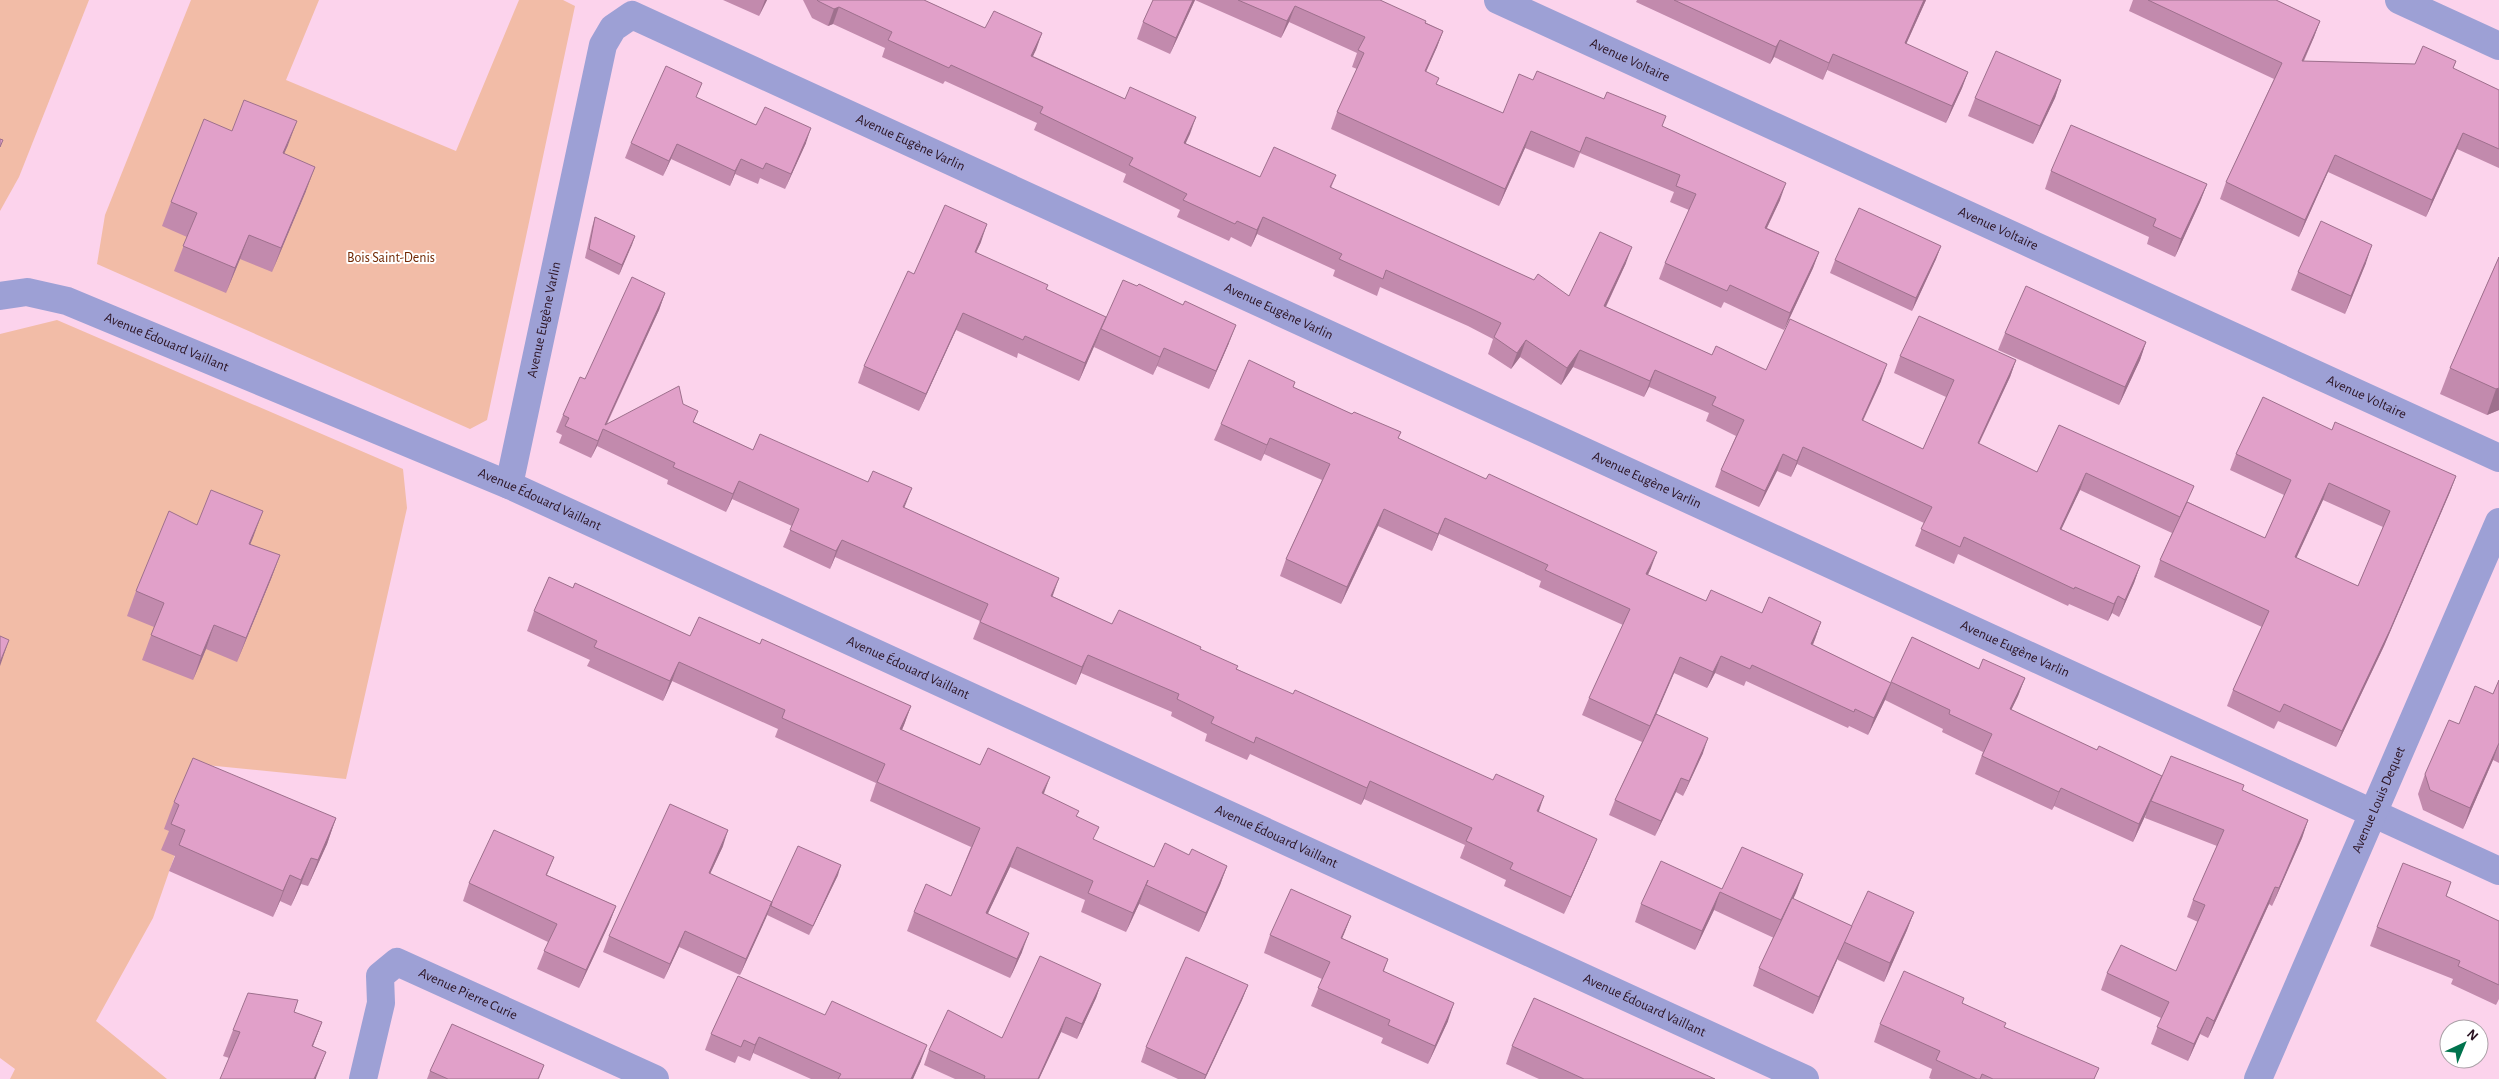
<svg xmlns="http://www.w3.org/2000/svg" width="2499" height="1079" font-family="'Alegreya Sans',sans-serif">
	<rect width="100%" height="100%" fill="#fcd3ec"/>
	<g fill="#f2bca7">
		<polygon points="0,0 89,0 19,177 0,211"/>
		<polygon points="191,0 319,0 286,80 456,151 519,0 563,0 575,6 487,420 470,429 97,264 105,215"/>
		<polygon points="57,320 403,469 407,508 346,779 206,765 153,918 96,1021 167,1079 10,1079 15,1069 0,1058 0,334"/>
	</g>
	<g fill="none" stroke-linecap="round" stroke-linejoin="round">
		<g stroke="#9da0d5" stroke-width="28">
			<path id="s1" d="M1498,0L2499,458"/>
			<polyline points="2399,0 2499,46"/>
			<path id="s2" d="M0,296L27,292L67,301L509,485L1805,1079"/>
			<path id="s3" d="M509,485L603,45L613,28L632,15L2499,871"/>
			<path id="s4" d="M363,1079L381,1003L380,976L397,962L655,1079"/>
			<path id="s5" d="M2258,1079L2499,522"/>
		</g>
	</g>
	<g fill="#c28aad" fill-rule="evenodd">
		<polygon points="723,0 767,0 759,16"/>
		<path d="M803,0H924L985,28L1042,33L1033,56L1125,99L1196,117L1185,143L1260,177L1336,175L1331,188L1569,296L1626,263L1606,307L1712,355L1766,370L1881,381L1863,421L1923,449L1946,397L1894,373L1900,356L2016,360L2010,377L1979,444L2037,472L2059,425L2188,502L2265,538L2284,495L2230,470L2236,454L2332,430L2456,476L2450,492L2384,646L2336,747L2278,721L2274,729L2227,706L2233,690L2262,627L2154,577L2160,560L2172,533L2080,490L2061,529L2140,566L2134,583L2119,617L2112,613L2108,621L2069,604L2068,606L1958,554L1954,564L1915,546L1924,523L1797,464L1791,477L1777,471L1759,507L1715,487L1721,470L1736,436L1706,421L1709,413L1649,387L1644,397L1573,367L1561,385L1520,357L1511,369L1488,354L1493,339L1468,326L1380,287L1377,296L1333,276L1335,270L1257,234L1251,247L1231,237L1229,241L1177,217L1180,210L1123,182L1126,174L1034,130L1037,123L945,81L943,84L882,57L885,48L833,24L828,26L812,18ZM2323,500L2383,527L2358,586L2296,558Z"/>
		<polygon points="1153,0 1380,0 1443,31 1437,47 1426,72 1436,84 1503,113 1533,80 1662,126 1780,200 1767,228 1819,252 1813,268 1784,330 1724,302 1721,308 1659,279 1665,263 1689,210 1670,202 1674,192 1580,153 1574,168 1525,148 1499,206 1331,129 1337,112 1357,69 1352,67 1357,53 1289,22 1281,38 1195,0 1170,54 1137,39 1143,22"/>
		<polygon points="1637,0 1926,0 1906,44 1968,72 1962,88 1946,123 1827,70 1823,80 1774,57 1770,64 1636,2"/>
		<polygon points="2133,0 2276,0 2320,21 2314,37 2304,61 2415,64 2456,61 2453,69 2499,90 2499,168 2457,149 2426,217 2328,172 2299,237 2220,199 2226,182 2274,79 2129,11"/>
		<polygon points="2061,80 2055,98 2033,144 1968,116 1975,98"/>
		<polygon points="697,98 756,125 806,143 785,189 760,178 758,184 735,174 730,186 671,159 663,176 625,158 631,143"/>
		<polygon points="232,131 288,145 284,153 306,191 272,272 240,259 226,293 174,271 187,237 162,226 171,202"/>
		<polygon points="2051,171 2207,184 2200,202 2175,257 2147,244 2149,237 2045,189"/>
		<polygon points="595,217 635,236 619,275 585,258 592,227"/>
		<polygon points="981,242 976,253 1047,290 1106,317 1229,343 1209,389 1157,366 1153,375 1094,347 1096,342 1079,381 1018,353 1017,358 956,330 919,411 858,383 864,366 914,274"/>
		<polygon points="1941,246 1936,259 1912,311 1830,273 1835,260"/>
		<polygon points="2499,257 2499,410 2487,415 2440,394 2450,368"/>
		<polygon points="2366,263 2345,314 2291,290 2298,272"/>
		<polygon points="665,293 659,310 607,424 683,404 694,422 753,450 905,508 1052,596 1112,624 1200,649 1237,669 1538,812 1590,856 1564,914 1504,886 1506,880 1460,858 1465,845 1364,799 1361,805 1250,754 1247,760 1205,741 1207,734 1171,716 1172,712 1081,673 1076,685 973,639 980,621 835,557 830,569 783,547 792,526 732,499 726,512 667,484 668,480 597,446 591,458 559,443 562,435 556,432 563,415 585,379"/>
		<polygon points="2005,333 2146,342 2140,360 2119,405 1998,350"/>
		<polygon points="1293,387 1352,414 1401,432 1398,439 1651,568 1648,575 1706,601 1762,613 1821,622 1813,645 1891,683 1912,637 1979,669 2025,678 2018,696 2011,710 2097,750 2162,776 2242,791 2308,820 2302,838 2272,906 2269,904 2208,1038 2200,1034 2188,1061 2151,1044 2161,1018 2101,990 2107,973 2176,971 2198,922 2187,917 2193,900 2217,846 2145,818 2146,814 2133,842 2054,806 2052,810 1975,774 1983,752 1942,732 1943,729 1885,700 1868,735 1849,726 1848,728 1746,681 1744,686 1715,673 1707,688 1674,673 1656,714 1703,753 1683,796 1676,792 1655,836 1609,815 1615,800 1642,742 1582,715 1589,698 1623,625 1539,587 1541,581 1439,534 1432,551 1378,526 1341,604 1280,576 1286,559 1322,480 1264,454 1261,461 1214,440 1221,424"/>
		<polygon points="197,525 254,535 250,545 280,555 271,579 237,662 206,649 193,680 142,660 154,627 127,616 136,591"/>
		<polygon points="573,588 690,636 760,644 911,706 902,730 1043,794 1077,816 1094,840 1154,867 1189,855 1227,866 1220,885 1199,932 1139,904 1126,932 1081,912 1085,900 1010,867 988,913 1022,952 1010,978 907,931 914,912 951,896 971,847 870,801 876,783 775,737 778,729 672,681 663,701 587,666 590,660 527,631 534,611"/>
		<polygon points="2499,680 2499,763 2493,760 2463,829 2423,810 2418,794 2425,774 2459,724 2493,694"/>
		<polygon points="174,802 336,818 327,844 308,886 301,884 291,906 280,901 273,917 169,871 175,856 161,850 169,831 164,829"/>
		<polygon points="723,846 710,874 772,902 838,875 809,935 767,915 740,975 679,947 664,979 603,952 609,936"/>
		<polygon points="554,857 547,875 616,906 609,924 579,988 537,969 548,942 463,901 469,883"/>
		<polygon points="1803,874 1793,899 1852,926 1914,912 1907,930 1884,982 1838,960 1838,958 1813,1014 1753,986 1759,968 1774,938 1714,910 1695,950 1635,922 1641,904"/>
		<polygon points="2451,882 2446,897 2499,921 2499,999 2496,1005 2451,984 2453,979 2370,946 2377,927"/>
		<polygon points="1351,916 1342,938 1388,959 1384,971 1448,1021 1428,1064 1381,1043 1383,1038 1311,1006 1322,979 1264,953 1270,935"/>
		<polygon points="738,976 921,1061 913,1079 811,1079 753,1053 750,1061 738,1056 735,1063 705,1050 711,1034"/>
		<polygon points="1101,984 1096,998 1077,1039 1061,1032 1039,1079 955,1079 924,1065 929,1050 1002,1038"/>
		<polygon points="1248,985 1242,1000 1205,1079 1178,1079 1141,1062 1146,1047"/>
		<polygon points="1962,1003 2095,1079 1931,1079 1929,1078 1932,1069 1874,1042 1880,1024"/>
		<polygon points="294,1012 322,1022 313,1046 229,1058 223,1056 233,1030"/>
		<polygon points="1512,1046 1715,1079 1539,1079 1506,1064"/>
		<polygon points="544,1065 539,1079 427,1079 430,1071"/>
	</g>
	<g fill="#9e708d">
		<polygon points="765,0 767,0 759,16"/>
		<polygon points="1193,0 1195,0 1170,54 1176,38"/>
		<polygon points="1924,0 1926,0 1899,60 1905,43"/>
		<polygon points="1295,6 1289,22 1281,38 1287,21"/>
		<polygon points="839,7 833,24 828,26 834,9"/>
		<polygon points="2320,21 2314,37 2296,77 2302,61"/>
		<polygon points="1443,31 1437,47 1419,87 1425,71"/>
		<polygon points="1042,33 1036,50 1025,72 1031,56"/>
		<polygon points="1780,40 1774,57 1770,64 1776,47"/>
		<polygon points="1833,54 1827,70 1823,80 1829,63"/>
		<polygon points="1968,72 1962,88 1946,123 1952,106"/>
		<polygon points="2061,80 2055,98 2033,144 2040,126"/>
		<polygon points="1196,117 1190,134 1178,160 1184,143"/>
		<polygon points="297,121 288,145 274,177 283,153"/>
		<polygon points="811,128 806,143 785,189 791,174"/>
		<polygon points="1531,131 1525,148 1499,206 1505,189"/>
		<polygon points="2463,133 2457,149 2426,217 2432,200"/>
		<polygon points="677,144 671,159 663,176 669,161"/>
		<polygon points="2335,155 2328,172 2299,237 2305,220"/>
		<polygon points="741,159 735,174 730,186 735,171"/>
		<polygon points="315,167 306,191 272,272 281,248"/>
		<polygon points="1786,183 1780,200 1759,244 1765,228"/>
		<polygon points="2207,184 2200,202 2175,257 2181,239"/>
		<polygon points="1263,217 1257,234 1251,247 1257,230"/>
		<polygon points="987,224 981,242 968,269 975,252"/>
		<polygon points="249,235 240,259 226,293 235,268"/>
		<polygon points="635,236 632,245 619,275 622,265"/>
		<polygon points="2372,245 2366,263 2345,314 2351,296"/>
		<polygon points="1941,246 1936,259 1912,311 1916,298"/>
		<polygon points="1632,247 1626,263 1598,323 1604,306"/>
		<polygon points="1819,252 1813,268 1784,330 1790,313"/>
		<polygon points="665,293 659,310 604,429 603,429"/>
		<polygon points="963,313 956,330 919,411 926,394"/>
		<polygon points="1236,325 1229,343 1209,389 1216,371"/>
		<polygon points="1101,329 1096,342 1079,381 1085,363"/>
		<polygon points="1526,340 1520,357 1511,369 1517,353"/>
		<polygon points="2146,342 2140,360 2119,405 2125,387"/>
		<polygon points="1164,348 1157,366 1153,375 1160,357"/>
		<polygon points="1580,350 1573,367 1561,385 1567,368"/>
		<polygon points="2016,360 2010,377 1971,460 1978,443"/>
		<polygon points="1887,364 1881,381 1855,437 1862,420"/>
		<polygon points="1655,370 1649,387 1644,397 1650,381"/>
		<polygon points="2499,388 2499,410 2487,415 2496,389"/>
		<polygon points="603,429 597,446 591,458 598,441"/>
		<polygon points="1270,438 1264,454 1261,461 1267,445"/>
		<polygon points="1803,447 1797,464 1791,477 1797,461"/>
		<polygon points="1783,454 1777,471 1759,507 1765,491"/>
		<polygon points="2086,473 2080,490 2054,545 2060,529"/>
		<polygon points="2456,476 2450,492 2384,646 2336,747 2342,731"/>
		<polygon points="739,481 732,499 726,512 733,494"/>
		<polygon points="2329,483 2323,500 2289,574 2295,557"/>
		<polygon points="912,488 905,506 897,524 903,507"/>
		<polygon points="1384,509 1378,526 1341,604 1347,587"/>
		<polygon points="263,511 254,535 240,569 249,544"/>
		<polygon points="1445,518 1439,534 1432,551 1438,534"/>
		<polygon points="842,540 835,557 830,569 836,551"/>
		<polygon points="1657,552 1651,568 1640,590 1646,574"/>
		<polygon points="280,555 271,579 237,662 246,638"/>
		<polygon points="2140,566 2134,583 2119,617 2125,600"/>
		<polygon points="1059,578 1053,595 1045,613 1051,596"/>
		<polygon points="2118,596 2112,613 2108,621 2114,604"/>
		<polygon points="1821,622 1815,639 1805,661 1811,644"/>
		<polygon points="214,625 206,649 193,680 201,656"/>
		<polygon points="9,640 0,666 0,662"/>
		<polygon points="1088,655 1081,673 1076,685 1082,667"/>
		<polygon points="1721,656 1715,673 1707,688 1713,672"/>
		<polygon points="1680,657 1674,673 1644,743 1650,726"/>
		<polygon points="679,662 672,681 663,701 670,681"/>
		<polygon points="2025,678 2018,696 2003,727 2010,709"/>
		<polygon points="1891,683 1885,700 1868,735 1874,718"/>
		<polygon points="911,706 904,725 893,749 900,729"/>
		<polygon points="1708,738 1703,753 1683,796 1689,781"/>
		<polygon points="2499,743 2493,760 2463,829 2470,808"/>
		<polygon points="2162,776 2151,801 2146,814 2133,842 2139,824"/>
		<polygon points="1050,777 1043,796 1042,793"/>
		<polygon points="1681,778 1676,792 1655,836 1661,821"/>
		<polygon points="1370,781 1364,799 1361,805 1367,788"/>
		<polygon points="2061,788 2054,806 2052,810 2059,792"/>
		<polygon points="1544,796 1538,814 1537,811"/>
		<polygon points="336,818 327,844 308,886 318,860"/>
		<polygon points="2308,820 2302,838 2272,906 2279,888"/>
		<polygon points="728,830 723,846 703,889 709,873"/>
		<polygon points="1597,839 1590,856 1564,914 1571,897"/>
		<polygon points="1017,847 1010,867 979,932 986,913"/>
		<polygon points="311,858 301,884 291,906 301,880"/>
		<polygon points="841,865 838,875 809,935 813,926"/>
		<polygon points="1227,866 1220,885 1199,932 1206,913"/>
		<polygon points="1803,874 1796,893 1775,938 1781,920"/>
		<polygon points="290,875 280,901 273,917 283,891"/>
		<polygon points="1146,885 1139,904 1126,932 1133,913"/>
		<polygon points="2275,887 2269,904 2208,1038 2214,1021"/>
		<polygon points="1720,892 1714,910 1695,950 1702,931"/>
		<polygon points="772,902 766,918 740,975 746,959"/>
		<polygon points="616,906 609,924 579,988 586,970"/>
		<polygon points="1914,912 1907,930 1884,982 1890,963"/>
		<polygon points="1351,916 1344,934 1334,956 1341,938"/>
		<polygon points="685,931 679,947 664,979 670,964"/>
		<polygon points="1029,933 1022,952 1010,978 1017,959"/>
		<polygon points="1844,942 1838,958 1813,1014 1819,997"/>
		<polygon points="1101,984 1096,998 1077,1039 1082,1024"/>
		<polygon points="1248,985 1242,1000 1205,1079 1204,1079"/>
		<polygon points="1454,1003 1448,1021 1428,1064 1435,1046"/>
		<polygon points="1066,1017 1061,1032 1039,1079 1038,1079"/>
		<polygon points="2207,1017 2200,1034 2188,1061 2194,1044"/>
		<polygon points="322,1022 312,1048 312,1046"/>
		<polygon points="759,1037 750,1061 755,1045"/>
		<polygon points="927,1045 921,1061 913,1079 911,1079"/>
		<polygon points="326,1052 316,1078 316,1079 314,1079"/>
	</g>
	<g fill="#e1a0c9" stroke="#9e708d" fill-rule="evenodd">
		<polygon points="817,0 924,0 985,28 994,11 1042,33 1031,56 1125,99 1130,87 1196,117 1184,143 1260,177 1274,147 1336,175 1330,187 1534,280 1538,274 1569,296 1600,232 1632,247 1604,306 1712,355 1716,346 1766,370 1790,319 1887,364 1862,420 1923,449 1954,380 1900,356 1919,316 2016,360 1978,443 2037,472 2059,425 2194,486 2180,517 2086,473 2060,529 2140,566 2125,600 2118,596 2114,604 2075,587 2074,589 1964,537 1960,547 1921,529 1932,507 1803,447 1797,461 1783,454 1765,491 1721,470 1744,420 1712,405 1716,397 1655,370 1650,381 1580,350 1567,368 1526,340 1517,353 1494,337 1501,323 1474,310 1386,270 1383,279 1339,259 1342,254 1263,217 1257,230 1237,221 1235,224 1183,200 1187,194 1129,165 1133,158 1040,113 1043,107 951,65 949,68 888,40 892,32 839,7 834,9 818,1"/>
		<polygon points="1153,0 1193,0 1176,38 1143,22"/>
		<polygon points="1238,0 1380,0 1426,21 1425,23 1443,31 1425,71 1439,78 1436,84 1503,113 1519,74 1533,80 1537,71 1604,99 1607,92 1666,116 1662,126 1786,183 1765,228 1819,252 1790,313 1730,285 1727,291 1665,263 1696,194 1676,186 1680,175 1586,137 1580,152 1531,131 1505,189 1337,112 1364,53 1358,50 1365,37 1295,6 1287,21"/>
		<polygon points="1674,0 1924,0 1905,43 1968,72 1952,106 1833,54 1829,63 1780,40 1776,47"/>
		<polygon points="2148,0 2276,0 2320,21 2302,61 2415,64 2423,46 2456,61 2453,68 2499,90 2499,149 2463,133 2432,200 2335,155 2305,220 2226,182 2282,63"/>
		<polygon points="1996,51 2061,80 2040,126 1975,98"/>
		<polygon points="666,66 702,83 696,97 756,125 765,107 811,128 791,174 766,163 763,169 741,159 735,171 677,144 669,161 631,143"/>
		<polygon points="244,100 297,121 283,153 315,167 281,248 249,235 235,268 183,246 197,213 171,202 204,119 232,131"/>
		<polygon points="2071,125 2207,184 2181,239 2153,226 2156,219 2051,171"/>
		<polygon points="0,139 3,140 0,147"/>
		<polygon points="945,205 987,224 975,252 1048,285 1046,289 1106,317 1085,363 1025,336 1023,340 963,313 926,394 864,366 908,271 914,274"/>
		<polygon points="1859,208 1941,246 1916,298 1835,260"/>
		<polygon points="595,217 635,236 622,265 589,249"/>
		<polygon points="2321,221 2372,245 2351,296 2298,272"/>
		<polygon points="2499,257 2499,388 2496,389 2450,368"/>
		<polygon points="632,277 665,293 605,425 679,386 683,404 698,411 693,422 753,450 760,434 868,482 873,471 912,488 903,507 1059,578 1051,596 1112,624 1119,610 1201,647 1200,649 1238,666 1236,669 1293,694 1295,690 1493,780 1496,774 1544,796 1537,811 1597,839 1571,897 1510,869 1513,863 1466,841 1472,828 1370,781 1367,788 1256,737 1254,743 1211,723 1214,717 1177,699 1179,694 1088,655 1082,667 980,622 988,604 842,540 836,551 790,530 799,509 739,481 733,494 673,467 675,463 603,429 598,441 565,426 569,418 563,415 580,377 585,379"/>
		<polygon points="1123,280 1137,286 1139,284 1183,305 1185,301 1236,325 1216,371 1164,348 1160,357 1101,329"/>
		<polygon points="2026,286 2146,342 2125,387 2005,333"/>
		<polygon points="1249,360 1295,382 1293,387 1352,414 1354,412 1401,432 1398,438 1486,479 1489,474 1657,552 1646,574 1706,601 1711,590 1762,613 1769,597 1821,622 1811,644 1891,683 1874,718 1855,709 1854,712 1752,665 1750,669 1721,656 1713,672 1680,657 1650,726 1589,698 1630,609 1545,570 1548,565 1445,518 1438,534 1384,509 1347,587 1286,559 1330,464 1270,438 1267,445 1221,424"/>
		<path d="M2263,397L2332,430L2335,422L2456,476L2390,630L2342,731L2284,704L2280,712L2233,690L2269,611L2160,560L2187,502L2265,538L2291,480L2236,454ZM2329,483L2390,511L2358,586L2295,557Z"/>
		<polygon points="211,490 263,511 249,544 280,555 246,638 214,625 201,656 151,635 164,603 136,591 169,511 197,525"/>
		<polygon points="549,577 573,588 575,583 690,636 699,617 760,644 762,639 911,706 900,729 980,765 988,748 1050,777 1042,793 1079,811 1076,816 1099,827 1093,839 1154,867 1165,843 1189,855 1192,849 1227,866 1206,913 1146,885 1148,880 1133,913 1088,893 1093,881 1017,847 986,913 1029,933 1017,959 914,912 926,884 951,896 980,828 877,782 885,764 782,718 785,710 679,662 670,681 594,647 597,641 534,611"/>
		<polygon points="0,636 9,640 0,662"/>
		<polygon points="1912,637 1979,669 1983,659 2025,678 2010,709 2097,750 2099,746 2162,776 2139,824 2061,788 2059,792 1982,756 1992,734 1949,714 1950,710 1891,682"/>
		<polygon points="2499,680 2499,743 2470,808 2430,790 2425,774 2449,720 2459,724 2475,686 2493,694"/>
		<polygon points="1656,714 1708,738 1689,781 1681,778 1661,821 1615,800"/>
		<polygon points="2171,756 2244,785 2242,790 2308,820 2279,888 2275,887 2214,1021 2207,1017 2194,1044 2157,1027 2169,1002 2107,973 2121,945 2176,971 2205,905 2193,900 2224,830 2151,801"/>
		<polygon points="193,758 336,818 318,860 311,858 301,880 290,875 283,891 179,845 185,830 171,824 179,805 174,802"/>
		<polygon points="670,804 728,830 709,873 772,902 746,959 685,931 670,964 609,936"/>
		<polygon points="494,830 554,857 546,875 616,906 586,970 544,951 557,924 469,883"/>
		<polygon points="798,846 841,865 813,926 771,906 772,902 770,906"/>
		<polygon points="1742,847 1803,874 1781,920 1720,892 1702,931 1641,904 1661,861 1722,889"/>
		<polygon points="2403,863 2451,882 2446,896 2499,921 2499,985 2458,966 2460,961 2377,927"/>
		<polygon points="1291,889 1351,916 1341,938 1388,959 1383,971 1454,1003 1435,1046 1388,1025 1390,1020 1318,988 1330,962 1270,935"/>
		<polygon points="1868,891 1914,912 1890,963 1844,942"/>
		<polygon points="1792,898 1852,926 1819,997 1759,968"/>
		<polygon points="1040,956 1101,984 1082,1024 1066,1017 1038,1079 984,1079 985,1076 929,1050 948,1010 1002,1038"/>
		<polygon points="1186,957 1248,985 1206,1075 1146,1047"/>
		<polygon points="1904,971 1964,998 1962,1003 2006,1023 2004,1027 2099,1068 2094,1079 1993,1079 1982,1074 1980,1079 1977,1079 1936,1060 1940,1051 1880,1024"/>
		<polygon points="738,976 825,1015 832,1001 927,1045 911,1079 838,1079 841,1074 759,1037 755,1045 744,1040 741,1047 711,1034"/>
		<polygon points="248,993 298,1000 294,1012 322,1022 312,1046 326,1052 314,1079 220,1079 240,1032 233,1030"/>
		<polygon points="1534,998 1715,1079 1584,1079 1512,1046"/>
		<polygon points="452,1024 544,1065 538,1079 448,1079 430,1071"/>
	</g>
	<g text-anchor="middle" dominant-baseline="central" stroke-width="4" stroke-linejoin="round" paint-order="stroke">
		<g font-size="14" fill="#2b1322" stroke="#fff">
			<text stroke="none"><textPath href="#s1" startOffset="145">Avenue Voltaire</textPath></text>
			<text stroke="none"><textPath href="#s3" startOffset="799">Avenue Eugène Varlin</textPath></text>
			<text stroke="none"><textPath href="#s1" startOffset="550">Avenue Voltaire</textPath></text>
			<text stroke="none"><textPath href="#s3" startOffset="1204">Avenue Eugène Varlin</textPath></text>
			<text stroke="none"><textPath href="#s3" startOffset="169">Avenue Eugène Varlin</textPath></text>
			<text stroke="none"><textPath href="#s2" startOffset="176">Avenue Édouard Vaillant</textPath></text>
			<text stroke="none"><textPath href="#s1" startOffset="955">Avenue Voltaire</textPath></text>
			<text stroke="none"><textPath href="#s3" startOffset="1609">Avenue Eugène Varlin</textPath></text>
			<text stroke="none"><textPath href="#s2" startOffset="581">Avenue Édouard Vaillant</textPath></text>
			<text stroke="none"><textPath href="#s3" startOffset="2014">Avenue Eugène Varlin</textPath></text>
			<text stroke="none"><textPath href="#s2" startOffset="986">Avenue Édouard Vaillant</textPath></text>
			<text stroke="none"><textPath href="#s5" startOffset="304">Avenue Louis Dequet</textPath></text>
			<text stroke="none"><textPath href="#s2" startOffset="1391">Avenue Édouard Vaillant</textPath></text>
			<text stroke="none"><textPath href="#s4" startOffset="205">Avenue Pierre Curie</textPath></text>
			<text stroke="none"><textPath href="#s2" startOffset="1796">Avenue Édouard Vaillant</textPath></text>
		</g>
		<g font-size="14" fill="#702702" stroke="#fff">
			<text x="391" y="258">Bois Saint-Denis</text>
		</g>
	</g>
	<g transform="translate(2464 1044) rotate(44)"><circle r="24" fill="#ffffff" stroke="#aaa1a7"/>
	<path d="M0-4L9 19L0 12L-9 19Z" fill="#00734d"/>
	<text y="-8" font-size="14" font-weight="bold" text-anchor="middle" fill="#2b1322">N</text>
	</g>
</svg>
